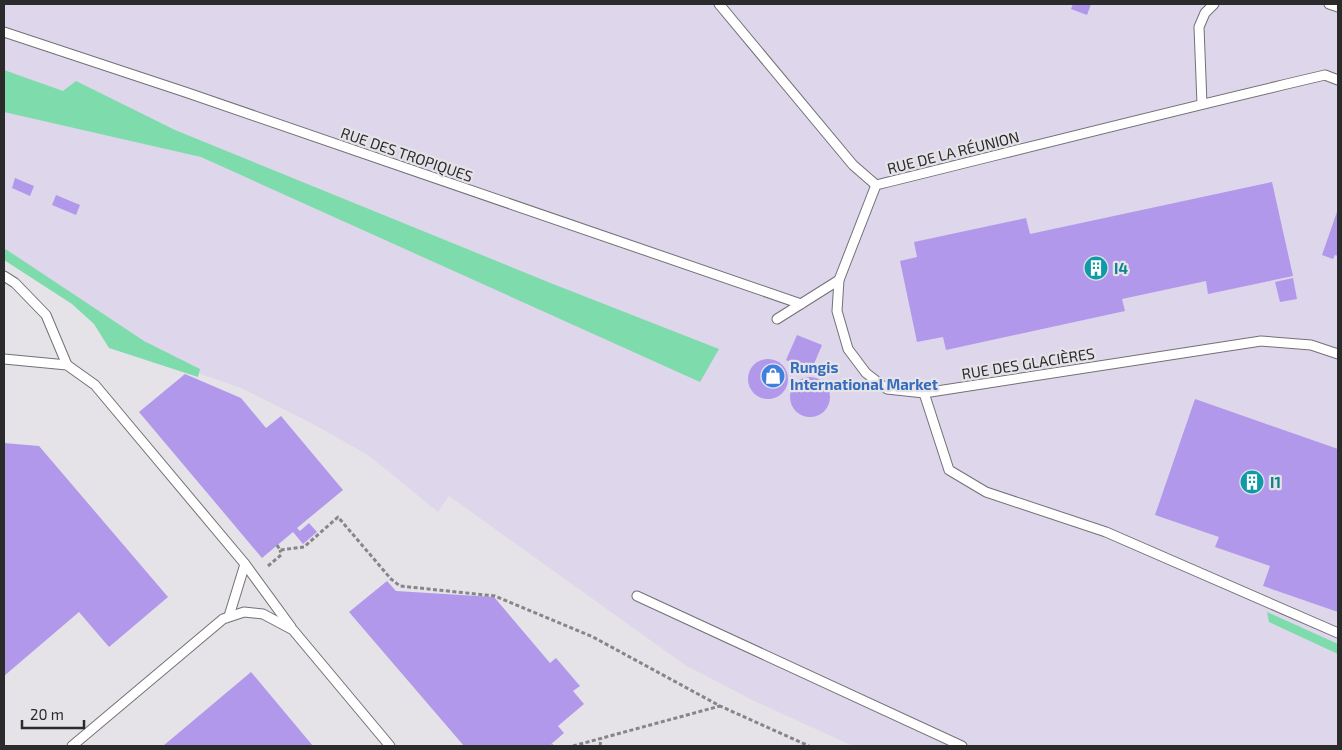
<svg xmlns="http://www.w3.org/2000/svg" width="1342" height="750" font-family="'Exo 2',sans-serif">
	<rect width="100%" height="100%" fill="#e5e3e8"/>
	<polygon fill="#ded6eb" points="4,4 1338,4 1338,746 853,746 752,700 685,665 449,496 438,512 368,455 311,423 241,388 175,365 109,348 114,323 46,279 4,247"/>
	<g fill="#7edbab">
		<polygon points="4,70 63,91 76,81 175,130 553,284 719,349 700,382 201,157 4,112"/>
		<polygon points="4,248 144,341 200,369 198,377 109,348 94,324 72,304 4,260"/>
		<polygon points="1267,612 1338,644 1338,654 1269,622"/>
	</g>
	<g fill="#b198ea">
		<polygon points="1073,4 1091,4 1087,15 1071,9"/>
		<polygon points="15,178 34,186 30,196 12,188"/>
		<polygon points="1272,182 1293,276 1208,294 1206,281 1122,299 1125,311 946,350 943,337 917,342 900,261 917,257 914,242 1026,218 1030,234"/>
		<polygon points="56,195 80,205 76,215 52,205"/>
		<polygon points="1338,209 1338,256 1335,255 1333,259 1322,255"/>
		<polygon points="1293,278 1297,299 1280,302 1275,282"/>
		<polygon points="797,335 822,345 811,371 786,360"/>
		<circle cx="768" cy="379" r="20"/>
		<polygon points="185,374 241,398 266,428 281,416 343,490 297,528 300,531 309,523 317,532 303,544 293,532 262,558 139,412"/>
		<circle cx="810" cy="397" r="20"/>
		<polygon points="1195,399 1338,449 1338,612 1263,586 1270,566 1215,547 1219,537 1155,515"/>
		<polygon points="4,443 39,446 168,597 109,647 79,612 4,676"/>
		<polygon points="387,581 396,591 494,597 550,663 556,658 580,686 573,691 584,704 558,726 564,733 549,746 464,746 349,612"/>
		<polygon points="251,672 313,746 163,746"/>
	</g>
	<g fill="none" stroke-linecap="round" stroke-linejoin="round">
		<defs>
			<g id="service">
				<path d="M719,4L853,165L876,185C1026,148 1175,110 1325,75L1338,80"/>
				<polyline points="1329,4 1338,7"/>
				<polyline points="4,32 188,93 801,304"/>
				<polyline points="1202,104 1199,27 1205,13 1214,4"/>
				<polyline points="876,185 839,280 837,311 848,349 866,373 887,389 924,393 1261,341 1311,345 1338,354"/>
				<polyline points="4,276 15,283 46,315 67,365"/>
				<polyline points="777,319 839,280"/>
				<polyline points="4,359 67,365 95,385 245,564 291,627"/>
				<polyline points="924,393 949,470 986,492 1106,532 1338,633"/>
				<polyline points="637,596 962,746"/>
				<polyline points="229,616 245,564"/>
				<polyline points="72,746 223,619 244,612 263,614 293,630 390,746"/>
			</g>
		</defs>
		<use href="#service" stroke="#727175" stroke-width="11"/>
		<g stroke="#868588" stroke-width="3" stroke-dasharray="4 2.5" stroke-linecap="butt">
			<polyline points="277,545 280,550 304,547 338,517 391,579 400,586 495,596 593,637 720,706 809,746"/>
			<polyline points="268,566 281,555 280,550"/>
			<polyline points="551,745 552,746"/>
			<polyline points="573,746 720,706"/>
			<polyline points="600,746 601,739"/>
		</g>
		<use href="#service" stroke="#fff" stroke-width="9"/>
	</g>
	<defs>
		<symbol id="building-disc" viewBox="-11 -11 22 22"><circle r="9.5" fill="#0f9aa8" stroke="#e5e3e8"/><path d="M-4-6H4V6H1V3H-1V6H-4ZM-2.5-4.3h1.7v1.8h-1.7ZM.8-4.3h1.7v1.8H.8ZM-2.5-1h1.7V.8h-1.7ZM.8-1h1.7V.8H.8Z" fill="#fff"/></symbol>
		<symbol id="shop-disc" viewBox="-11 -11 22 22"><circle r="9.5" fill="#3f7fe0" stroke="#e5e3e8"/><path d="M-5-2.5h2.3a2.7 3.5 0 0 1 5.4 0H5L5.5 6h-11ZM-1.5-2.5h3a1.5 2.3 0 0 0-3 0Z" fill="#fff"/></symbol>
	</defs>
	<g fill-rule="evenodd">
		<use href="#building-disc" x="1082" y="254" width="28" height="28"/>
		<use href="#shop-disc" x="759" y="362" width="28" height="28"/>
		<use href="#building-disc" x="1238" y="468" width="28" height="28"/>
	</g>
	<g text-anchor="middle" dominant-baseline="central" stroke-width="4.5" stroke-linejoin="round" paint-order="stroke">
		<g font-size="15" fill="#2b2b2c" stroke="#e5e3e8">
			<text transform="translate(953 152) rotate(-14)">RUE DE LA RÉUNION</text>
			<text transform="translate(407 154) rotate(19)">RUE DES TROPIQUES</text>
			<text transform="translate(1028 363) rotate(-9)">RUE DES GLACIÈRES</text>
		</g>
		<g font-size="15" font-weight="bold" fill="#0d838f" stroke="#e5e3e8" text-anchor="start">
			<text x="1114" y="268">I4</text>
			<text x="1270" y="482">I1</text>
		</g>
		<g font-size="15" font-weight="bold" fill="#366cbe" stroke="#e5e3e8" text-anchor="start">
			<text x="790" y="367">Rungis<tspan x="790" dy="17">International Market</tspan></text>
		</g>
	</g>
	<rect width="1342" height="750" fill="none" stroke="#2b2b2c" stroke-width="10"/>
	<path d="M22 720v8h62v-8" fill="none" stroke="#2b2b2c" stroke-width="2.5"/>
	<text x="30" y="720" font-size="15" fill="#2b2b2c" stroke="#e5e3e8" stroke-width="4" paint-order="stroke">20 m</text>
</svg>
